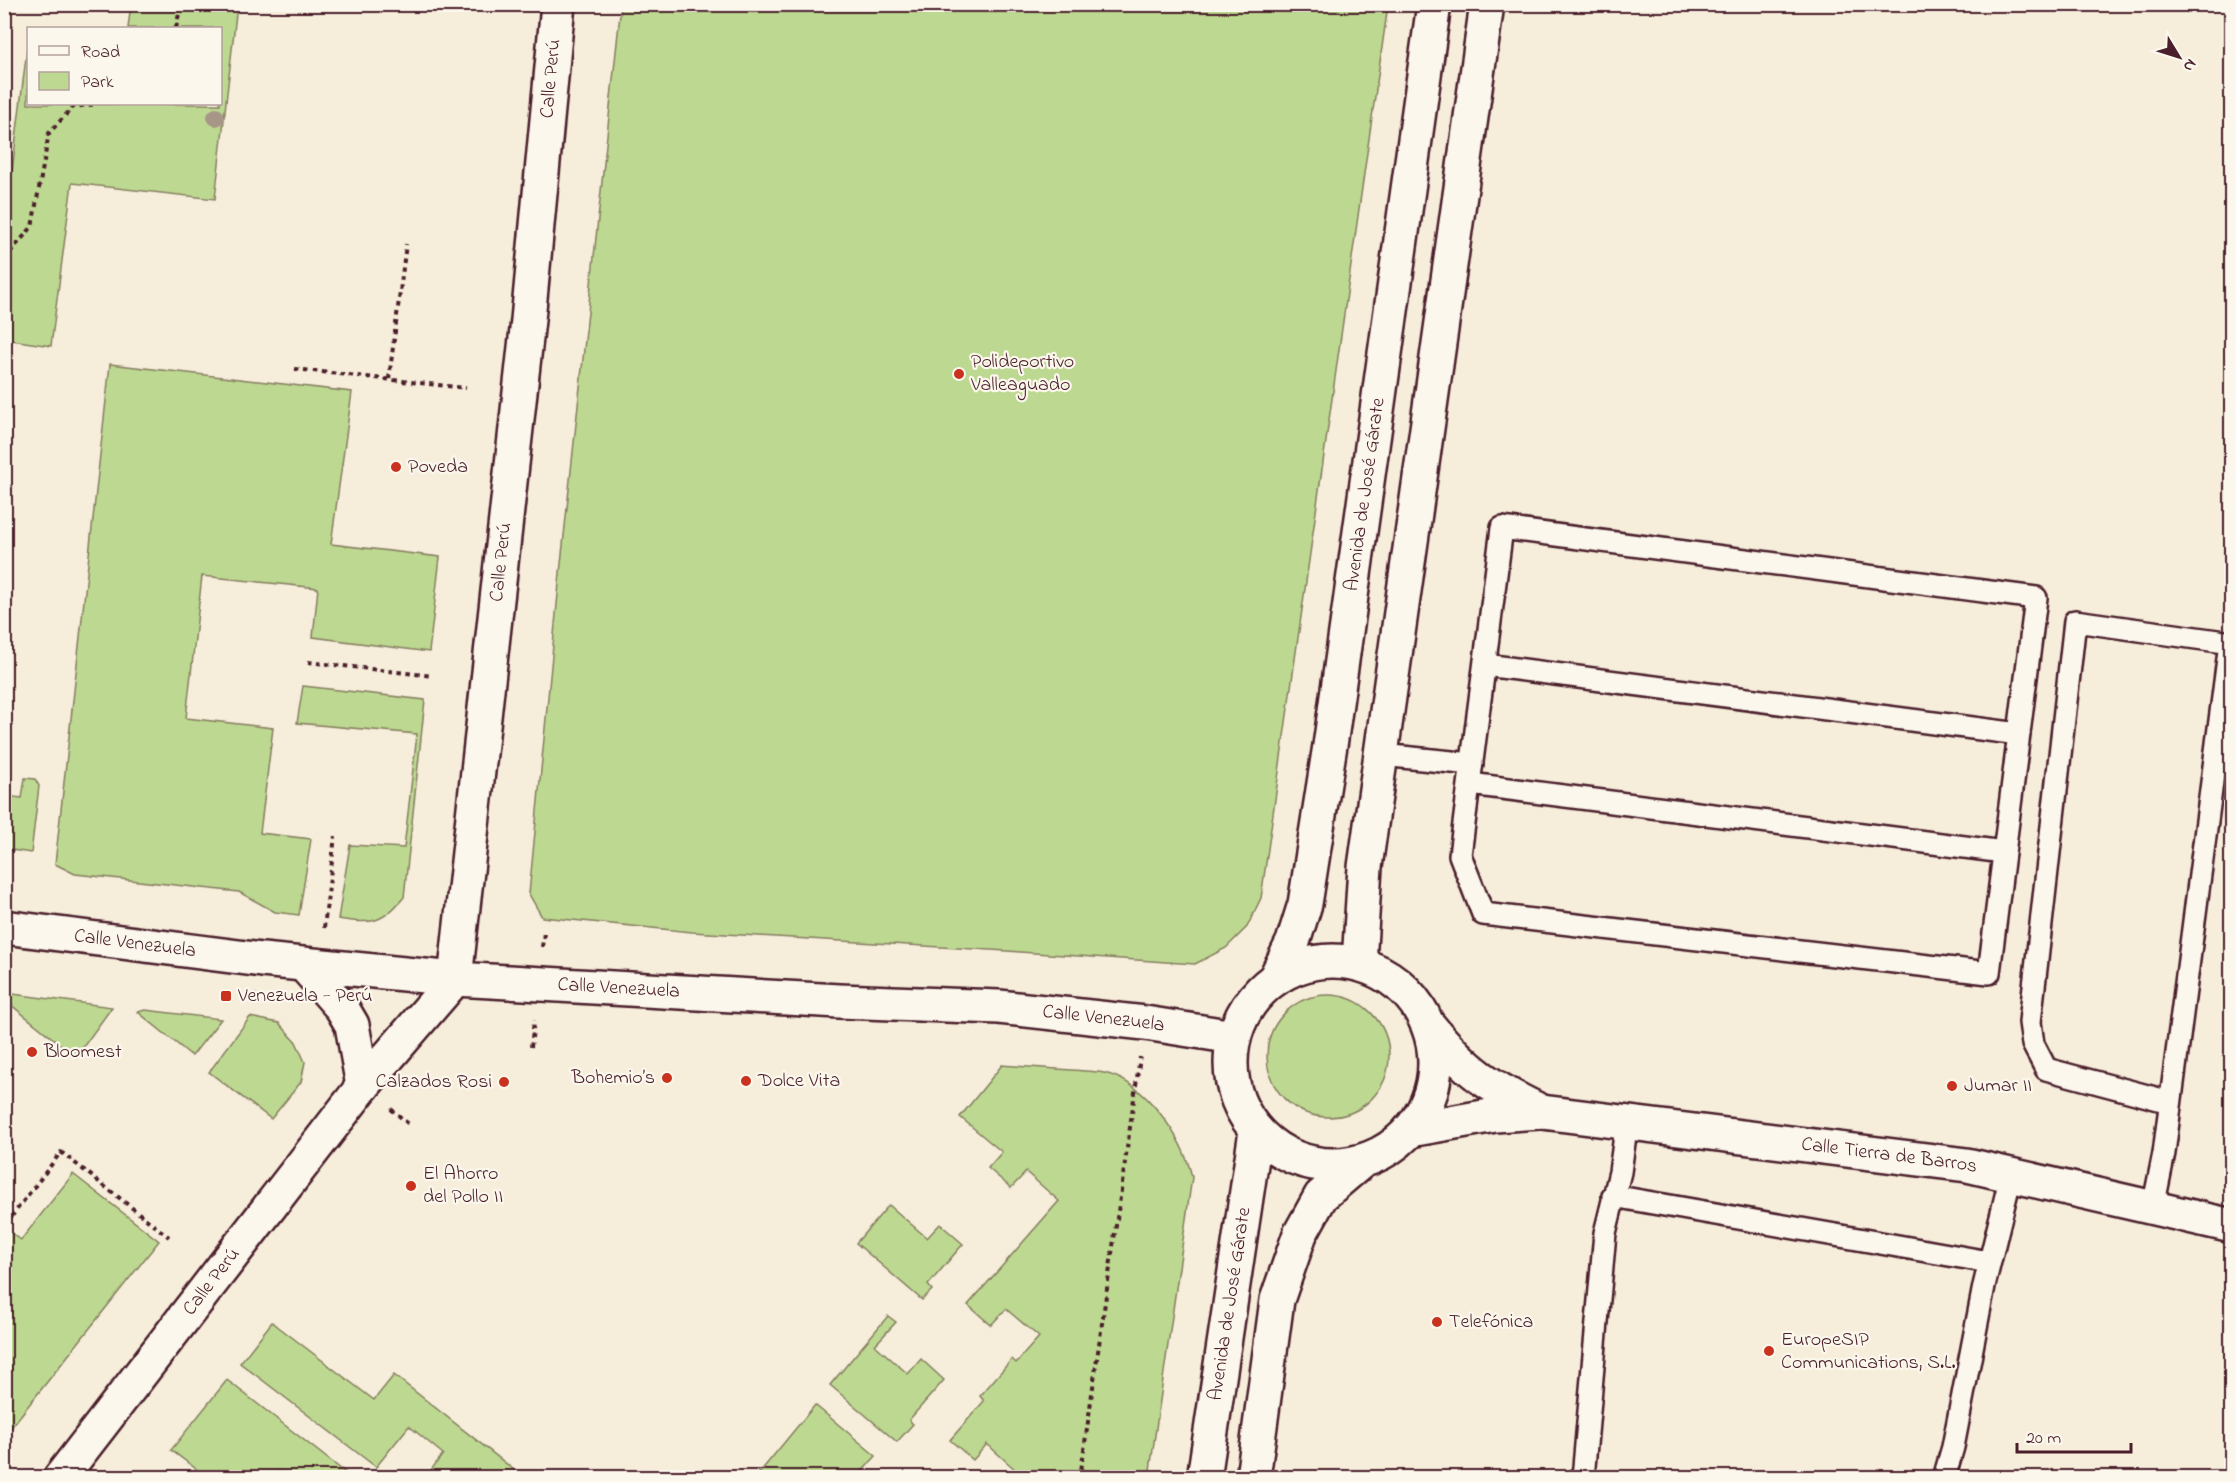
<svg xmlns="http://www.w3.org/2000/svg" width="2236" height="1482" font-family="'Indie Flower',sans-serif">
	<rect width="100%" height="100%" fill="#f6eedb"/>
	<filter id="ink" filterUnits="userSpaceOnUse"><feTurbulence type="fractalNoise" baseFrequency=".0167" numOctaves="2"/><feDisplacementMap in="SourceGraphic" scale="12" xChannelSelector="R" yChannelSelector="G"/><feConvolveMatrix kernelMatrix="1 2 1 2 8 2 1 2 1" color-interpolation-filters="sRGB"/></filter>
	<g filter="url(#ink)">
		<g fill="#bdd991" stroke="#847c5e" stroke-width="1.5">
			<polygon points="131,4 237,5 215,199 72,183 51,346 5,339 5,196 9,196 27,49 28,49 28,104 220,104 220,28 128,28"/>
			<polygon points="621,5 1388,5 1261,898 1247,927 1226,948 1195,964 1007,951 692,932 542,917 529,894 560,573"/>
			<polygon points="110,364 352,392 331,544 440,557 429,652 313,637 318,588 202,576 186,718 273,728 260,833 311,839 299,915 275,912 239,892 75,874 55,864"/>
			<path d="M303,686L425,700L404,897C382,924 372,924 338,919L350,845L404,848L417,734L297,723Z"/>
			<polygon points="25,778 35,779 39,786 31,853 5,849 5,796 22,798"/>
			<polygon points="4,993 5,993 112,1007 76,1057 5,1000"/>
			<circle cx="1328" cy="1056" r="61"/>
			<polygon points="145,1010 221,1019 192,1056 138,1012"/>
			<polygon points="250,1017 279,1023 296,1042 305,1062 301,1082 271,1119 209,1072"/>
			<path d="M1002,1065C1025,1067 1048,1068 1071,1070C1082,1071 1093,1071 1104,1073C1146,1082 1183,1138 1192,1177L1149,1477H1016L1019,1473L987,1444L973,1460L950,1440L984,1401L980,1396L1012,1359L1016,1363L1039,1337L1006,1309L991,1325L968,1305L1059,1201L1026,1172L1011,1188L988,1168L1002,1152L960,1117Z"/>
			<polygon points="73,1174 159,1241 5,1435 5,1228 21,1240"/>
			<polygon points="889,1205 927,1238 940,1224 963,1244 928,1285 932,1290 922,1300 856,1243"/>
			<polygon points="888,1316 896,1322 875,1345 908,1374 921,1359 944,1380 909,1420 913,1424 897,1442 830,1385"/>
			<polygon points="272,1322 374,1400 394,1375 523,1477 473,1477 466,1472 462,1477 440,1477 431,1470 443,1454 409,1426 376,1467 240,1363"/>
			<polygon points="227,1380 351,1477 288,1477 279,1471 273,1477 207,1477 171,1450"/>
			<polygon points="815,1405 876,1456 857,1477 756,1477"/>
		</g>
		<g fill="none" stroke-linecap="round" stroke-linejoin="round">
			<defs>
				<g id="service">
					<polygon points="1502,528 2036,598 1989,973 1483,914 1460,855"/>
					<polyline points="1485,665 2019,734"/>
					<polyline points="1382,755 1472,764"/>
					<polyline points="1470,784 2004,852"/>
					<polyline points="2170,1102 2046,1069 2033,1044 2030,1022 2075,621 2232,643"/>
					<polyline points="1613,1196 1989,1262"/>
					<polyline points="2153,1208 2164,1153 2230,643"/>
					<polyline points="1583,1478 1605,1233 1620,1172 1627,1121"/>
					<polyline points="1944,1478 1953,1447 1984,1286 2011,1175"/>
				</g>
				<g id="minor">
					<path id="s1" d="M4,927L262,960L455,979L839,1001L999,1007L1145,1023L1234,1037"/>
					<polyline points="304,965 342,1008 352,1025 363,1086"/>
					<path id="s2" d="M1542,1112L1967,1165L2232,1226"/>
					<path id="s3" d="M60,1478L363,1086L455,979L528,320L558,4"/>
				</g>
				<g id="secondary">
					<circle cx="1333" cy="1063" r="102"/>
					<polyline points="1359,963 1365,867 1487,4"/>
					<path id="s4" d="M1275,979L1293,942L1305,904L1331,739L1434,4"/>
					<path d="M1430,1027C1467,1072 1490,1087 1542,1112"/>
					<polyline points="1410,1130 1495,1115 1539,1112"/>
					<path id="s5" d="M1204,1478L1256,1131"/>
					<polyline points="1253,1478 1277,1300 1300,1234 1321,1196 1361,1162"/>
				</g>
			</defs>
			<use href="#service" stroke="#4a1f2b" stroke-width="26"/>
			<use href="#minor" stroke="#4a1f2b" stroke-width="38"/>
			<use href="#secondary" stroke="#4a1f2b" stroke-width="38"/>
			<g stroke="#4a1f2b" stroke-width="4" stroke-dasharray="4.5 4.5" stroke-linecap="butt">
				<polyline points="176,28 181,4"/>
				<polyline points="4,259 32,227 49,133 73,107 96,104"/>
				<polyline points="295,369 466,388"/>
				<polyline points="389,379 406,244"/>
				<polyline points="308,662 433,676"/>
				<polyline points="324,928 335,836"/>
				<polyline points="542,947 544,933"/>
				<polyline points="253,1004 256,994"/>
				<polyline points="531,1047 534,1020"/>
				<polyline points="391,1109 411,1126"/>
				<polyline points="4,1210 12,1216 61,1152 169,1237"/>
				<polyline points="1080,1478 1140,1057"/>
			</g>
			<use href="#service" stroke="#fbf7ec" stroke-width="21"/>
			<use href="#minor" stroke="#fbf7ec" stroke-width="33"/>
			<use href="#secondary" stroke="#fbf7ec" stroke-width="33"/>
		</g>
		<circle fill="#a79688" cx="216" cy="117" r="9"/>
	</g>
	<g fill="#c8321e" stroke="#fbf7ec" stroke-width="2">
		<circle cx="959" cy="374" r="6"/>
		<circle cx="396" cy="467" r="6"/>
		<rect x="220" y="990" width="12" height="12" rx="3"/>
		<circle cx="32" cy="1052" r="6"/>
		<circle cx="667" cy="1078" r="6"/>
		<circle cx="746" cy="1081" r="6"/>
		<circle cx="504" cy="1082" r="6"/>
		<circle cx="1952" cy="1086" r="6"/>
		<circle cx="411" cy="1186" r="6"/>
		<circle cx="1437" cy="1322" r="6"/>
		<circle cx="1769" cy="1351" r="6"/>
	</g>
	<g text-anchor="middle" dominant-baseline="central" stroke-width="4.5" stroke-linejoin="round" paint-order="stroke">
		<g font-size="20" fill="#4a1f2b" stroke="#fbf7ec">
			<text stroke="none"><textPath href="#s3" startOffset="1542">Calle Perú</textPath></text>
			<text stroke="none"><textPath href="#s4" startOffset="495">Avenida de José Gárate</textPath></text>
			<text stroke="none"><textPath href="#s3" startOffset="1056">Calle Perú</textPath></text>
			<text stroke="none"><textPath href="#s1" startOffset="132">Calle Venezuela</textPath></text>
			<text stroke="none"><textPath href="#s1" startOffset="618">Calle Venezuela</textPath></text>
			<text stroke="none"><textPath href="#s1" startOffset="1104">Calle Venezuela</textPath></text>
			<text stroke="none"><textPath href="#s2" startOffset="350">Calle Tierra de Barros</textPath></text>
			<text stroke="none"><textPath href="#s3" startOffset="248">Calle Perú</textPath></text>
			<text stroke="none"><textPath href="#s5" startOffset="176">Avenida de José Gárate</textPath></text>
		</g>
		<g font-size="20" fill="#4a1f2b" stroke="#fbf7ec" text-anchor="start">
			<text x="971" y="362">Polideportivo<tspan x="971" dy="23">Valleaguado</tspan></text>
			<text x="408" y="467">Poveda</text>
			<text x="238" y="996">Venezuela - Perú</text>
			<text x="44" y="1052">Bloomest</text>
			<text x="655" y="1078" text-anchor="end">Bohemio’s</text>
			<text x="758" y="1081">Dolce Vita</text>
			<text x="492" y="1082" text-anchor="end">Calzados Rosi</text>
			<text x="1964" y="1086">Jumar II</text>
			<text x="423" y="1174">El Ahorro<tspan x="423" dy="23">del Pollo II</tspan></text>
			<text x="1449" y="1322">Telefónica</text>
			<text x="1781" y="1340">EuropeSIP<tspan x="1781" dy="23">Communications, S.L.</tspan></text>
		</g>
	</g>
	<rect width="2236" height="1482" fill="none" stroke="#fbf7ec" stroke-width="24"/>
	<rect x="12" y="12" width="2212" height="1458" fill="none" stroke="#4a1f2b" stroke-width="2" filter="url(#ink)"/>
	<rect x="27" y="27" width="195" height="78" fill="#fbf7ec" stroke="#b4a19f" stroke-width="1.5"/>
	<rect x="39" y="46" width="30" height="9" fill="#fbf7ec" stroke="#b4a19f" stroke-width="1.5"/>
	<text x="81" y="57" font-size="18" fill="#4a1f2b">Road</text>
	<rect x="39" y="72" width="30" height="18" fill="#bdd991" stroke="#b4a19f" stroke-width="1.5"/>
	<text x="81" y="87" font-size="18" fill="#4a1f2b">Park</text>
	<g transform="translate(2179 57) rotate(128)" stroke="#fbf7ec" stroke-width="4.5" paint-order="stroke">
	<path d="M0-4.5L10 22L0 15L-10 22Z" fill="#4a1f2b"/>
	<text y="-9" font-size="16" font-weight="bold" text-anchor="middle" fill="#4a1f2b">N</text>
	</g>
	<path d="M2017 1443v9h114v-9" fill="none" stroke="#4a1f2b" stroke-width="3"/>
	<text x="2026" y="1443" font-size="18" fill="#4a1f2b" stroke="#fbf7ec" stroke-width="4.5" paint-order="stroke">20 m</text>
</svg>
